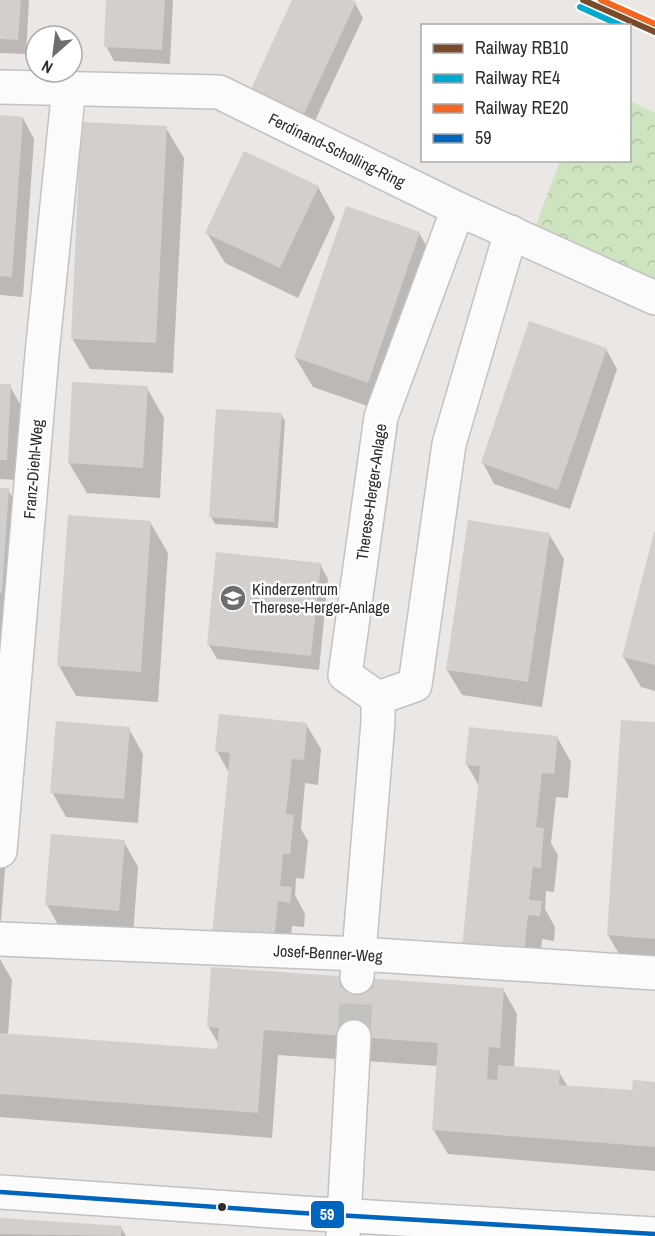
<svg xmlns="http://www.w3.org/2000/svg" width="655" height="1236" font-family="'Archivo Narrow',sans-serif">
	<defs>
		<pattern id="park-crowns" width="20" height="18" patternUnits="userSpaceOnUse" patternTransform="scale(1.5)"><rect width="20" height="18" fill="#cee3bf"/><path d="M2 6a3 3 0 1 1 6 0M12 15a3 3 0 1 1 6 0" fill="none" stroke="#b1c3a4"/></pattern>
	</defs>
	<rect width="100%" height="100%" fill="#eae7e4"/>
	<polygon fill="url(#park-crowns)" points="630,101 655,113 655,298 530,241 560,161 630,160"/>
	<g fill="#0003">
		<polygon points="0,0 29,0 26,54 0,53"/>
		<polygon points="108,0 173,0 170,64 114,61 106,46"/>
		<polygon points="294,0 348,0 355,3 363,18 312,127 261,103 253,89"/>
		<polygon points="0,117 23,118 34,139 23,297 0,295"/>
		<polygon points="166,128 184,158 173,373 90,369 72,338"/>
		<polygon points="318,187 335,218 298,298 225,263 207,233"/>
		<polygon points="419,233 437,264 385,412 313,387 295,357"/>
		<polygon points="606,349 617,369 570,509 494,484 483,463"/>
		<polygon points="0,385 10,386 21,406 18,480 0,479"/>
		<polygon points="147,388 164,418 160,498 87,493 69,463"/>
		<polygon points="281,414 285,421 278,528 215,524 211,517"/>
		<polygon points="0,489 8,490 20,510 0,668"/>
		<polygon points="150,522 168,553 158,702 76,696 59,666"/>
		<polygon points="549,534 564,559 542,707 462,695 447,670"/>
		<polygon points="655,535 655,691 641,687 623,656"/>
		<polygon points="320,564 328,579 319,670 217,659 209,645"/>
		<polygon points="622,721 655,723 655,968 626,966 608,935"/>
		<polygon points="306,724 321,749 318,785 305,783 301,829 308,841 304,879 296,878 295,895 305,914 304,927 292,926 288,965 228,959 229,773 217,751"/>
		<polygon points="129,729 143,754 138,823 66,817 52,792"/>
		<polygon points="557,737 571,762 568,798 556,797 551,843 558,855 554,892 546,891 545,909 555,927 554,941 542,939 538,979 478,973 479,786 467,765"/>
		<polygon points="0,831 7,843 1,921 0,921"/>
		<polygon points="124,842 138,867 133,936 61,930 47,905"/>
		<polygon points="0,959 12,980 8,1035 219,1051 219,1045 208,1026 503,989 517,1014 514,1068 559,1072 568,1087 633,1092 655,1084 655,1171 448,1154 433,1129 438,1066 278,1055 272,1138 0,1117"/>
		<polygon points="0,1220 121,1227 126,1236 0,1236"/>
	</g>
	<g fill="#d2cfcd">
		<polygon points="0,0 21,0 18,40 0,39"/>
		<polygon points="106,0 165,0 162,50 104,47"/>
		<polygon points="292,0 352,0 356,2 304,114 251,89"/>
		<polygon points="0,115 23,117 12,277 0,276"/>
		<polygon points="81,122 167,126 156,343 71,339"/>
		<polygon points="244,151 319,186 280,268 205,233"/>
		<polygon points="346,206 420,232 368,383 294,357"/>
		<polygon points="529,321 607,348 558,490 481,463"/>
		<polygon points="72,382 148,386 143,468 68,463"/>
		<polygon points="0,384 11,384 7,460 0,460"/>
		<polygon points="216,409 282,413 274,522 209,517"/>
		<polygon points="0,488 9,488 2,593 0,593"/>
		<polygon points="68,515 151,521 141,672 57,666"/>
		<polygon points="468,520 550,533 528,682 446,670"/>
		<polygon points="654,532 655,532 655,665 622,657"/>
		<polygon points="216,552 321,563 311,656 207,645"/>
		<polygon points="219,714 307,723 304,760 292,759 286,814 294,815 290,854 283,854 280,886 292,887 290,903 278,901 274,941 212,934 230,753 215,751"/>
		<polygon points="621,720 655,722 655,939 607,935"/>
		<polygon points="56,721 130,727 124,799 50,793"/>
		<polygon points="469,727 558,736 554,774 542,773 536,827 544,828 541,868 533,867 529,900 542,901 540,916 528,915 524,954 462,948 480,766 465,765"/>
		<polygon points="51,834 125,840 119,911 45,905"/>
		<polygon points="211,967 504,988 500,1048 489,1047 487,1079 497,1080 498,1065 560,1070 559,1085 632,1090 633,1080 655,1082 655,1147 432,1130 438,1043 264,1030 258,1113 0,1094 0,1033 217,1049 219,1028 207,1027"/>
		<polygon points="0,1218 122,1226 121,1236 0,1234"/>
	</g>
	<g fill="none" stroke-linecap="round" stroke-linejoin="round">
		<polyline stroke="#c4c2bf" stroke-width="33" stroke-dasharray="33 16" stroke-linecap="butt" points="354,1037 357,977"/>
		<defs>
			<g id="minor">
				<polyline points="0,87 219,92 458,209 655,298"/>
				<polyline points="378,698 345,675 381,417 458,209"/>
				<polyline points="378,698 415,685 449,444 511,232"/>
				<polyline points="0,851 42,354 69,87"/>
				<polyline points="0,939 359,954 655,973"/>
				<polyline points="357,977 378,722 378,698"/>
				<polyline points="0,1192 302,1213 655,1234"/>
				<polyline points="343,1236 354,1037"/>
			</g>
		</defs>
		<use href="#minor" stroke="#c3c2c2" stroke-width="36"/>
		<use href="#minor" stroke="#fcfbfb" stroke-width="33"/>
		<defs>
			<polyline id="bus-1" points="0,1192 302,1213 655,1234"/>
		</defs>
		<use href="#bus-1" stroke="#fff" stroke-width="9"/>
		<use href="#bus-1" stroke="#0065bd" stroke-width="4.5"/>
		<defs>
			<polyline id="rail-1" points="583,0 655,32"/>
			<polyline id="rail-2" points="580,7 622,26"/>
			<polyline id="rail-3" points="601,0 655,24"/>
		</defs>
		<use href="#rail-1" stroke="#fff" stroke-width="10"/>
		<use href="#rail-2" stroke="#fff" stroke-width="10"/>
		<use href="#rail-3" stroke="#fff" stroke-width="10"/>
		<use href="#rail-1" stroke="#7a4b2a" stroke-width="6"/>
		<use href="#rail-2" stroke="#00a9ce" stroke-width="6"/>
		<use href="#rail-3" stroke="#f26522" stroke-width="6"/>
	</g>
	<defs>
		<symbol id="school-disc" viewBox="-11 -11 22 22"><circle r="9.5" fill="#6f6e6d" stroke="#fff"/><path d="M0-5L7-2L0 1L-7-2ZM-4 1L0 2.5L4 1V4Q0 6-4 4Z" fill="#fff"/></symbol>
	</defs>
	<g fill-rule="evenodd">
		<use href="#school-disc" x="218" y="583" width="30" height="30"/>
	</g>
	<circle fill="#2d2d2d" stroke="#fff" stroke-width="2" cx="222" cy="1207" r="5"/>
	<g text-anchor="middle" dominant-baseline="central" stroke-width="5" stroke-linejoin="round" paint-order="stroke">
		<g font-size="16" fill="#2d2d2d" stroke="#fff">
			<text transform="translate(337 150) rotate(26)">Ferdinand-Scholling-Ring</text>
			<text transform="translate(33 469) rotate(-85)">Franz-Diehl-Weg</text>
			<text transform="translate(371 492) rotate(-82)">Therese-Herger-Anlage</text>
			<text transform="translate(328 953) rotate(3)">Josef-Benner-Weg</text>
		</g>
		<g font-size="16" fill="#2d2d2d" stroke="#fff" text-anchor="start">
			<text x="252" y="589">Kinderzentrum<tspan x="252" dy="18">Therese-Herger-Anlage</tspan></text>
		</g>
	</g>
	<rect stroke="#fff" stroke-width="2" x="310" y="1200" width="35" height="29" rx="6" fill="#0065bd"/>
	<g font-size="16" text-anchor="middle" font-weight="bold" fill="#fff">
		<text x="327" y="1220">59</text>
	</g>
	<rect x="421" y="24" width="210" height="138" fill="#ffffff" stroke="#ababab" stroke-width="1.5"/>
	<rect x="433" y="44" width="30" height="9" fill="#7a4b2a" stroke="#ababab" stroke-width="1.5"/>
	<text x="475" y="54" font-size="18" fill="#2d2d2d">Railway RB10</text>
	<rect x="433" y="74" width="30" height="9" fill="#00a9ce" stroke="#ababab" stroke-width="1.5"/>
	<text x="475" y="84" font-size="18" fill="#2d2d2d">Railway RE4</text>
	<rect x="433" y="104" width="30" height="9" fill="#f26522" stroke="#ababab" stroke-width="1.5"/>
	<text x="475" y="114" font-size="18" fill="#2d2d2d">Railway RE20</text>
	<rect x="433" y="134" width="30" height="9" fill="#0065bd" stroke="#ababab" stroke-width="1.5"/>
	<text x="475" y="144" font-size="18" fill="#2d2d2d">59</text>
	<g transform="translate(54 54) rotate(208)"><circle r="28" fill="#ffffff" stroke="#ababab" stroke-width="1.5"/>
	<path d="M0-4.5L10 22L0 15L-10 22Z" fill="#6f6e6d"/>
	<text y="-9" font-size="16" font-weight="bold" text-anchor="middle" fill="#2d2d2d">N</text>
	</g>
</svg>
